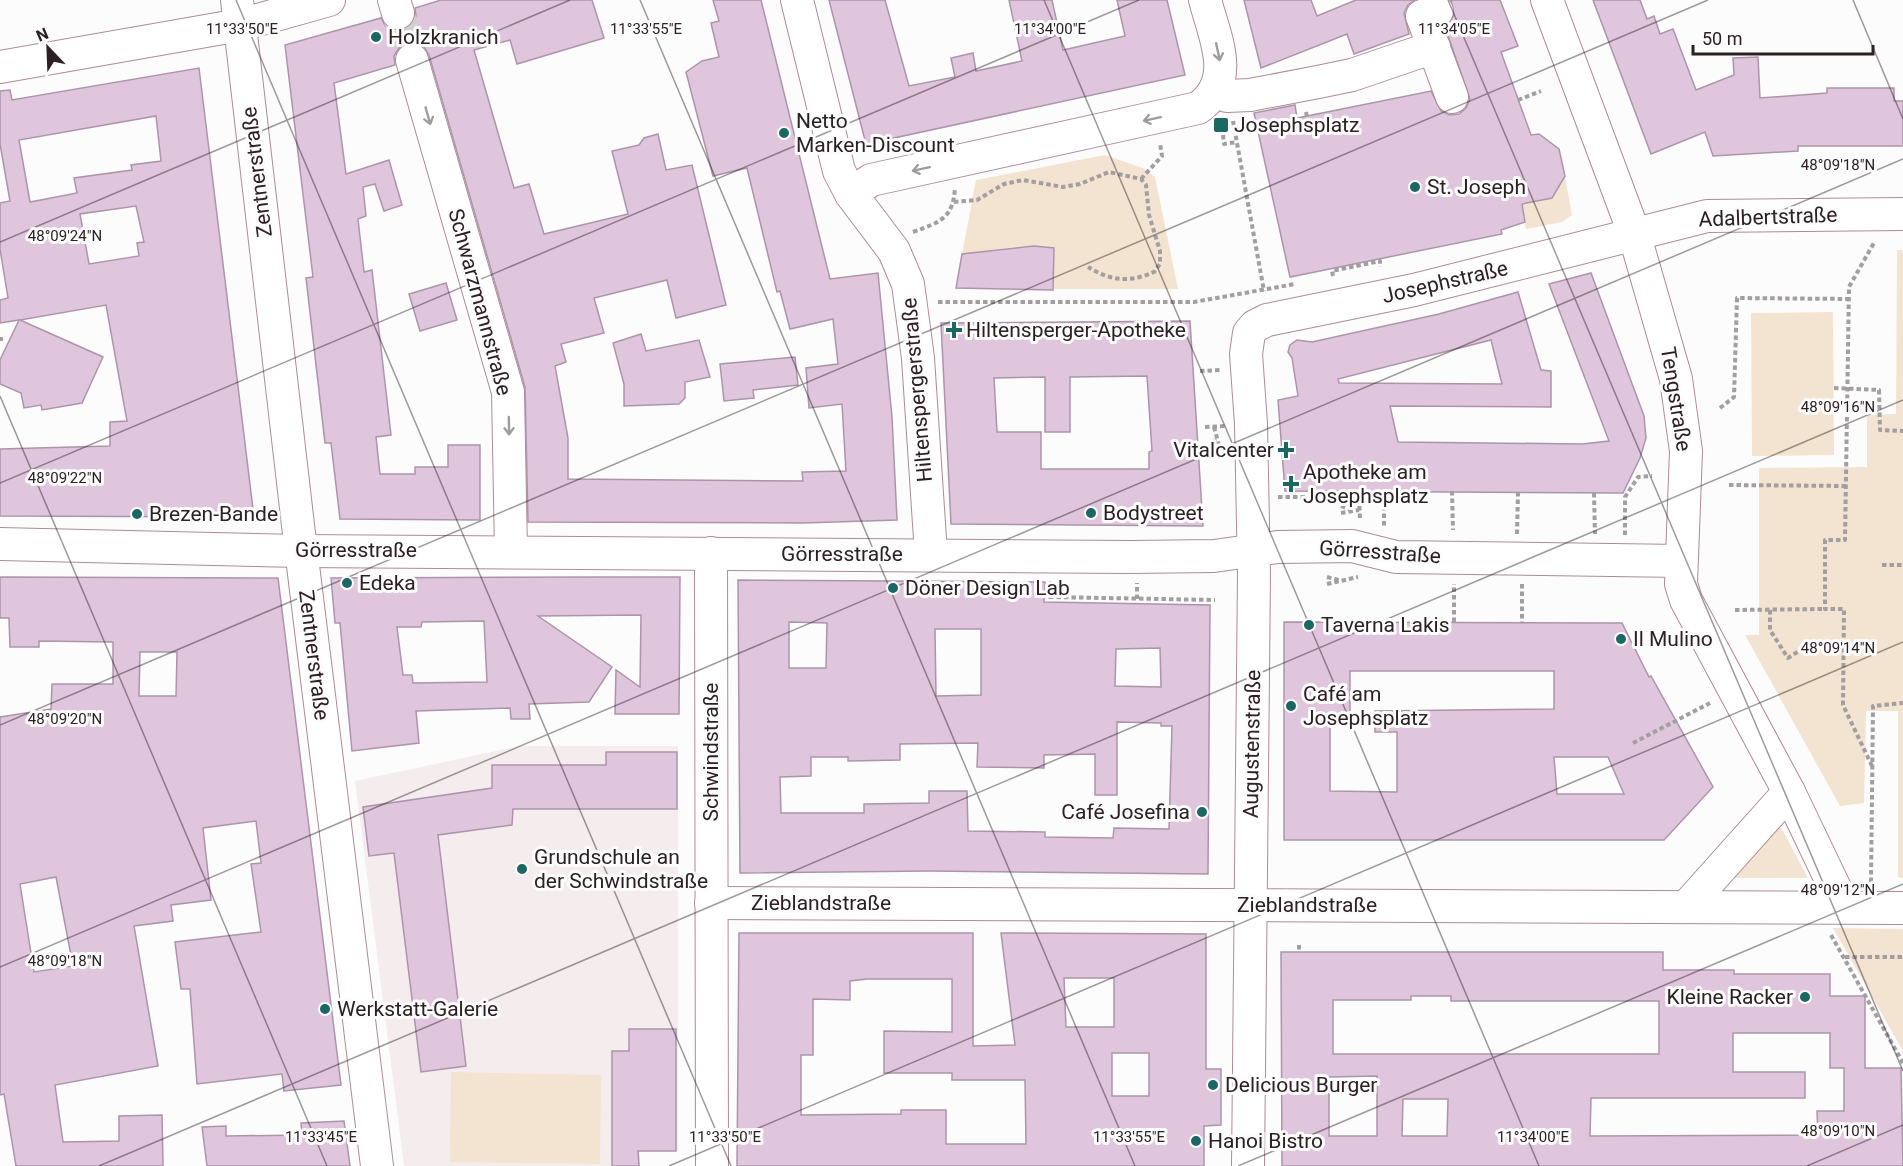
<svg xmlns="http://www.w3.org/2000/svg" width="1903" height="1166" font-family="Roboto,sans-serif">
	<rect width="100%" height="100%" fill="#fcfcfc"/>
	<polygon fill="#f5ecee" points="520,746 678,746 678,1151 640,1152 640,1166 404,1166 355,781"/>
	<g fill="#f3e4d1">
		<polygon points="1105,155 1143,168 1155,177 1178,289 1053,289 1054,248 1013,247 962,254 976,180"/>
		<polygon points="1565,176 1572,215 1562,222 1526,229 1522,204 1552,198"/>
		<polygon points="1897,250 1903,250 1903,878 1898,877 1898,711 1866,711 1864,803 1840,806 1745,635 1759,635 1759,468 1867,467 1867,415 1896,414"/>
		<polygon points="1833,312 1834,455 1752,456 1751,313"/>
		<polygon points="1777,820 1808,878 1721,878"/>
		<polygon points="1833,928 1903,929 1903,1051"/>
		<polygon points="451,1072 601,1075 600,1164 450,1162"/>
	</g>
	<g fill="#dfc6dc" stroke="#ac95aa" stroke-width="1.5" fill-rule="evenodd">
		<polygon points="441,0 592,0 604,38 517,64 510,40 474,50 514,188 529,184 544,234 628,214 612,151 639,145 644,138 658,134 666,170 692,165 726,305 676,318 667,280 594,298 604,333 561,344 566,362 555,366 568,438 568,479 803,481 802,472 846,471 842,404 809,408 806,368 838,364 833,319 790,329 780,291 777,292 747,168 713,176 686,72 702,61 719,57 711,23 719,21 713,0 761,0 830,279 878,273 892,417 897,520 802,523 528,522 525,387 429,55 424,47 416,42 406,43 399,48 394,56 395,65 334,83 346,174 389,160 402,205 384,211 375,184 363,187 366,216 358,219 364,272 372,270 391,435 376,437 380,474 415,474 415,467 448,467 448,445 480,445 480,520 340,519 331,443 325,443 306,278 313,277 285,45 381,18 386,27 393,30 403,30 412,25 416,16 415,8"/>
		<polygon points="829,0 885,0 909,86 955,77 951,58 973,53 976,71 1022,61 1009,0 1052,0 1063,50 1125,36 1117,0 1167,0 1185,75 866,144"/>
		<polygon points="1244,0 1311,0 1317,16 1356,0 1415,0 1408,5 1404,13 1409,34 1354,54 1347,34 1261,68"/>
		<polygon points="1451,0 1500,0 1518,46 1501,52 1531,135 1539,134 1559,149 1565,176 1552,198 1522,204 1525,222 1501,230 1502,234 1290,277 1254,113 1295,105 1297,118 1431,91 1441,111 1450,115 1459,114 1466,108 1470,99 1445,27 1454,15"/>
		<polygon points="1593,0 1640,0 1647,19 1654,16 1660,34 1673,29 1696,90 1734,75 1733,58 1758,57 1760,98 1827,93 1827,88 1894,88 1894,101 1903,101 1903,146 1798,146 1798,151 1713,156 1705,132 1651,154"/>
		<path d="M199,68L254,517L0,516V449L110,446V422L127,421L106,305L20,320L103,357L82,403L42,410L41,405L24,408L21,393L0,384V360L19,320L0,323V300L8,298L0,249V203L10,201L0,144V91L10,90L12,100ZM156,116L161,161L131,165L132,170L74,178L77,193L30,202L19,140ZM136,206L144,242L137,243L139,256L89,264L80,214Z"/>
		<polygon points="1034,246 1054,248 1053,290 956,288 962,254"/>
		<path d="M1591,273L1644,416L1646,438L1640,458L1623,493L1285,491L1278,400L1298,396L1292,358L1288,352L1290,345L1297,340L1312,342L1439,314L1518,292L1541,370L1551,371V407L1390,406L1398,442L1582,444L1609,441L1549,284ZM1491,340L1502,384L1339,383L1338,379Z"/>
		<polygon points="446,283 457,320 420,331 409,294"/>
		<path d="M1190,321L1203,526L951,524L941,323ZM1147,376L1152,451L1149,452V469H1041V432H997L994,378L1045,377V432H1070V377Z"/>
		<polygon points="641,334 646,351 699,340 710,377 685,382 685,398 679,404 624,406 624,384 613,343"/>
		<polygon points="795,357 798,385 753,390 754,398 724,401 720,364"/>
		<path d="M0,577L278,578L341,1085L284,1091L282,1074L197,1084L190,989H181L175,942L261,932L251,864L261,863L256,821L203,828L211,900L171,905L173,921L134,926L158,1066L55,1085L63,1142L119,1141V1116L162,1115L163,1166H16L4,1094L0,1095V717L51,709L52,684H113V642L39,641V647H10L9,618H0ZM140,652H177L176,696H139ZM56,877L73,966L34,972L20,884Z"/>
		<path d="M602,577H680L679,714H615L616,670L640,687L641,615L538,616L612,667L589,702L529,704L530,719H511L510,708L416,711L419,743L352,751L340,623H335L331,578ZM484,621L487,682L413,683L412,675H403L397,627H421L422,622Z"/>
		<path d="M738,580L1045,582L1044,602L1210,605L1208,874L930,871L740,873ZM789,622L827,623L826,668H789ZM935,629H981V695L936,696ZM1160,648L1161,687L1115,686L1116,649ZM1117,722L1161,723V726H1172L1169,829L1114,828L1113,838L1045,837V832L968,831L967,791H929V803L864,804V813H781L780,777L811,776V757H848V761L900,760V744L978,743L977,767L1044,768V755L1095,754V795H1117Z"/>
		<path d="M1284,622L1622,623L1649,677L1651,676L1713,787L1664,840H1284ZM1350,671H1554V709L1375,711V732H1397V792L1330,791V714H1350ZM1554,757H1608L1624,794H1557Z"/>
		<polygon points="606,752 677,752 677,809 513,809 512,825 438,835 466,1066 421,1072 394,853 369,856 363,807 492,788 492,765 606,765"/>
		<path d="M739,933H973V1046L1015,1045L1001,933L1206,934V1069H1221V1125L1204,1126V1166H737ZM1064,978H1114V1027H1066ZM867,979H952V1032L884,1031V1073H952V1080H1025L1026,1144H946V1110H901V1114L801,1115V1055H813V999L850,1000V981ZM1112,1053H1149V1096H1112Z"/>
		<path d="M1281,952H1663V970H1734V974H1830V996H1865V1068H1901L1903,1166H1282ZM1411,996H1451V1001H1659V1054H1333V1000H1411ZM1733,1033H1830V1068H1844V1111H1817L1818,1135L1590,1136L1591,1098H1805V1072H1733ZM1377,1076V1136H1329V1077ZM1403,1099H1448L1447,1136H1402Z"/>
		<polygon points="629,1029 676,1029 676,1151 638,1151 639,1166 612,1166 612,1051 629,1051"/>
		<polygon points="344,1121 350,1166 207,1166 202,1127 226,1126 226,1136 302,1135 301,1123"/>
	</g>
	<g fill="none" stroke-linecap="round" stroke-linejoin="round">
		<polyline stroke="#d3d0d1" stroke-width="32" stroke-dasharray="32 16" stroke-linecap="butt" points="398,13 412,60"/>
		<defs>
			<g id="minor">
				<polyline points="237,0 298,525 377,1166"/>
				<polyline points="394,0 398,13"/>
				<polyline points="797,0 839,171 851,194 894,251 908,284 918,358 931,554"/>
				<polyline points="1547,0 1634,233 1676,379 1686,451 1681,584 1686,600 1789,792 1844,907"/>
				<polyline points="1437,11 1422,16 1452,97"/>
				<polyline points="412,60 508,392 511,551"/>
				<polyline points="0,67 240,25 329,0"/>
				<polyline points="1216,90 1227,96 1250,95 1318,82 1352,75 1434,47"/>
				<path d="M851,194L871,180L1198,108C1237,81 1215,38 1205,0"/>
				<polyline points="0,544 301,551 1131,557 1214,556 1278,547 1352,546 1396,557 1681,561"/>
				<polyline points="711,553 712,1166"/>
				<polyline points="711,903 1903,908"/>
				<polyline points="1687,906 1789,792"/>
				<polyline points="1248,1166 1254,574 1251,424 1246,354 1249,333 1255,326 1267,320 1414,290 1707,216 1903,214"/>
			</g>
		</defs>
		<use href="#minor" stroke="#ad8c94" stroke-width="34"/>
		<g stroke="#a39e9f" stroke-width="4" stroke-dasharray="4.5 3" stroke-linecap="butt">
			<polyline points="1518,100 1541,91"/>
			<polyline points="1306,112 1310,132"/>
			<polyline points="1233,121 1264,291"/>
			<polyline points="1223,135 1224,144 1237,142"/>
			<polyline points="1141,179 1162,156 1160,143"/>
			<path d="M954,202L977,200L1004,184L1023,180L1063,187L1080,184L1109,172L1141,179L1146,185L1149,215L1160,251V264L1154,272C1129,283 1111,281 1088,267"/>
			<path d="M913,232C940,222 953,219 955,188"/>
			<polyline points="1333,276 1332,271 1380,261 1380,267"/>
			<polyline points="938,302 1194,302 1295,284"/>
			<polyline points="0,339 3,339"/>
			<polyline points="1200,371 1221,370"/>
			<polyline points="1834,388 1879,390 1880,430 1903,431"/>
			<polyline points="1720,408 1734,397 1737,298 1849,299"/>
			<polyline points="1205,427 1225,426"/>
			<polyline points="1214,427 1220,449"/>
			<polyline points="1212,449 1215,439"/>
			<polyline points="1729,485 1846,486"/>
			<polyline points="1384,491 1384,528"/>
			<polyline points="1452,491 1453,530"/>
			<polyline points="1594,493 1595,534"/>
			<polyline points="1278,497 1359,497 1360,520"/>
			<polyline points="1341,506 1353,510"/>
			<polyline points="1341,513 1359,510"/>
			<polyline points="1517,534 1518,492"/>
			<polyline points="1625,535 1625,497 1638,477 1652,476"/>
			<polyline points="1882,565 1903,565"/>
			<polyline points="1327,577 1339,580"/>
			<polyline points="1051,581 1050,597 1215,600"/>
			<polyline points="1327,584 1358,577"/>
			<polyline points="1522,584 1522,622"/>
			<polyline points="1137,599 1137,583"/>
			<polyline points="1735,610 1825,609"/>
			<polyline points="1770,610 1770,630 1788,658 1810,644 1844,644"/>
			<polyline points="1454,622 1454,584"/>
			<polyline points="1633,743 1710,703"/>
			<polyline points="1872,766 1843,705 1844,609 1825,609 1825,540 1845,540 1849,287 1875,241"/>
			<polyline points="1871,882 1873,706 1903,703"/>
			<polyline points="1831,935 1903,1063"/>
			<polyline points="1299,945 1299,952"/>
			<polyline points="1845,957 1903,957"/>
		</g>
		<use href="#minor" stroke="#fff" stroke-width="32"/>
	</g>
	<defs><path id="oneway-shaft" d="M-6 0H5M1.5-3L5.5 0L1.5 3" fill="none" stroke-width="1.6" stroke-linecap="round" stroke-linejoin="round" transform="scale(1.5)"/></defs>
	<g stroke="#a09b9c">
		<use href="#oneway-shaft" transform="translate(1218 52) rotate(78)"/>
		<use href="#oneway-shaft" transform="translate(428 116) rotate(74)"/>
		<use href="#oneway-shaft" transform="translate(1152 119) rotate(168)"/>
		<use href="#oneway-shaft" transform="translate(921 169) rotate(168)"/>
		<use href="#oneway-shaft" transform="translate(509 426) rotate(89)"/>
	</g>
	<path fill="none" stroke="#2d2023" stroke-width="1.5" stroke-opacity="0.45" d="M236,0L731,1166M640,0L1135,1166M1044,0L1539,1166M1448,0L1903,1071M1853,0L1903,119M0,242L570,0M0,396L327,1166M0,483L1139,0M0,725L1708,0M0,967L1903,159M99,1166L1903,400M669,1166L1903,642M1238,1166L1903,884M1807,1166L1903,1125"/>
	<g fill="#1a6764" stroke="#fcfcfc" stroke-width="2">
		<circle cx="376" cy="37" r="6"/>
		<rect x="1213" y="117" width="16" height="16" rx="3"/>
		<circle cx="784" cy="133" r="6"/>
		<circle cx="1415" cy="187" r="6"/>
		<path d="M951 321h6v6h6v6h-6v6h-6v-6h-6v-6h6z"/>
		<path d="M1283 441h6v6h6v6h-6v6h-6v-6h-6v-6h6z"/>
		<path d="M1288 475h6v6h6v6h-6v6h-6v-6h-6v-6h6z"/>
		<circle cx="1091" cy="513" r="6"/>
		<circle cx="137" cy="514" r="6"/>
		<circle cx="347" cy="583" r="6"/>
		<circle cx="893" cy="588" r="6"/>
		<circle cx="1309" cy="625" r="6"/>
		<circle cx="1621" cy="639" r="6"/>
		<circle cx="1291" cy="706" r="6"/>
		<circle cx="1202" cy="812" r="6"/>
		<circle cx="522" cy="869" r="6"/>
		<circle cx="1805" cy="997" r="6"/>
		<circle cx="325" cy="1009" r="6"/>
		<circle cx="1213" cy="1085" r="6"/>
		<circle cx="1196" cy="1141" r="6"/>
	</g>
	<g text-anchor="middle" dominant-baseline="central" stroke-width="6" stroke-linejoin="round" paint-order="stroke">
		<g font-size="21" fill="#2d2023" stroke="#fcfcfc" text-anchor="start">
			<text x="388" y="37">Holzkranich</text>
			<text x="796" y="121">Netto<tspan x="796" dy="24">Marken-Discount</tspan></text>
			<text x="1234" y="125">Josephsplatz</text>
			<text x="1427" y="187">St. Joseph</text>
			<text x="966" y="330">Hiltensperger-Apotheke</text>
			<text x="1274" y="450" text-anchor="end">Vitalcenter</text>
			<text x="1303" y="472">Apotheke am<tspan x="1303" dy="24">Josephsplatz</tspan></text>
			<text x="1103" y="513">Bodystreet</text>
			<text x="149" y="514">Brezen-Bande</text>
			<text x="359" y="583">Edeka</text>
			<text x="905" y="588">Döner Design Lab</text>
			<text x="1321" y="625">Taverna Lakis</text>
			<text x="1633" y="639">Il Mulino</text>
			<text x="1303" y="694">Café am<tspan x="1303" dy="24">Josephsplatz</tspan></text>
			<text x="1190" y="812" text-anchor="end">Café Josefina</text>
			<text x="534" y="857">Grundschule an<tspan x="534" dy="24">der Schwindstraße</tspan></text>
			<text x="1793" y="997" text-anchor="end">Kleine Racker</text>
			<text x="337" y="1009">Werkstatt-Galerie</text>
			<text x="1225" y="1085">Delicious Burger</text>
			<text x="1208" y="1141">Hanoi Bistro</text>
		</g>
		<g font-size="21" fill="#2d2023" stroke="#fcfcfc">
			<text transform="translate(257 172) rotate(-97)">Zentnerstraße</text>
			<text transform="translate(1768 217) rotate(-2)">Adalbertstraße</text>
			<text transform="translate(1445 282) rotate(-13)">Josephstraße</text>
			<text transform="translate(480 302) rotate(75)">Schwarzmannstraße</text>
			<text transform="translate(917 390) rotate(-95)">Hiltenspergerstraße</text>
			<text transform="translate(1676 399) rotate(81)">Tengstraße</text>
			<text x="356" y="550">Görresstraße</text>
			<text transform="translate(1380 552) rotate(4)">Görresstraße</text>
			<text x="842" y="554">Görresstraße</text>
			<text transform="translate(314 655) rotate(83)">Zentnerstraße</text>
			<text transform="translate(1252 744) rotate(-89)">Augustenstraße</text>
			<text transform="translate(711 752) rotate(-90)">Schwindstraße</text>
			<text x="821" y="903">Zieblandstraße</text>
			<text x="1307" y="905">Zieblandstraße</text>
		</g>
	</g>
	<g font-size="15" text-anchor="middle" fill="#2d2023" stroke="#fcfcfc" stroke-width="6" stroke-linejoin="round" paint-order="stroke">
		<text x="242" y="34">11°33'50"E</text>
		<text x="646" y="34">11°33'55"E</text>
		<text x="1050" y="34">11°34'00"E</text>
		<text x="1454" y="34">11°34'05"E</text>
		<text x="1838" y="170">48°09'18"N</text>
		<text x="65" y="241">48°09'24"N</text>
		<text x="1838" y="412">48°09'16"N</text>
		<text x="65" y="483">48°09'22"N</text>
		<text x="1838" y="653">48°09'14"N</text>
		<text x="65" y="724">48°09'20"N</text>
		<text x="1838" y="895">48°09'12"N</text>
		<text x="65" y="966">48°09'18"N</text>
		<text x="1838" y="1136">48°09'10"N</text>
		<text x="321" y="1142">11°33'45"E</text>
		<text x="725" y="1142">11°33'50"E</text>
		<text x="1129" y="1142">11°33'55"E</text>
		<text x="1533" y="1142">11°34'00"E</text>
	</g>
	<g transform="translate(48 48) rotate(337)" stroke="#fcfcfc" stroke-width="4.5" paint-order="stroke">
	<path d="M0-4.5L10 22L0 15L-10 22Z" fill="#2d2023"/>
	<text y="-9" font-size="16" font-weight="bold" text-anchor="middle" fill="#2d2023">N</text>
	</g>
	<path d="M1693 45v9h180v-9" fill="none" stroke="#2d2023" stroke-width="3"/>
	<text x="1702" y="45" font-size="18" fill="#2d2023" stroke="#fcfcfc" stroke-width="4.5" paint-order="stroke">50 m</text>
</svg>
